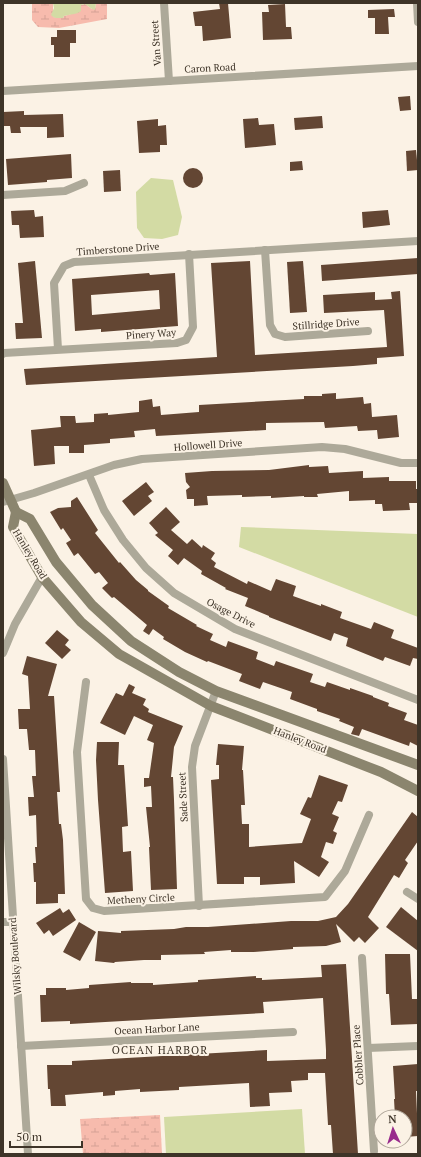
<svg xmlns="http://www.w3.org/2000/svg" width="421" height="1157" font-family="'PT Serif',serif">
	<defs>
		<pattern id="wetland-marsh" width="20" height="14" patternUnits="userSpaceOnUse"><rect width="20" height="14" fill="#f7bbad"/><path d="M1 5h8M5 5V1M11 12h8M15 12V8" fill="none" stroke="#d5a195"/></pattern>
	</defs>
	<rect width="100%" height="100%" fill="#fbf2e5"/>
	<g fill="url(#wetland-marsh)">
		<polygon points="32,3 53,3 53,17 63,18 64,16 71,14 80,8 81,5 85,4 92,9 95,9 96,3 107,3 107,19 59,28 38,27 32,20"/>
		<polygon points="160,1115 162,1154 83,1154 80,1119"/>
	</g>
	<g fill="#d3dba4">
		<path d="M53,3H96L95,10L92,9L85,4L81,5V11C76,15 70,14 64,16L63,18C58,18 54,19 51,15L54,8Z"/>
		<polygon points="151,178 173,180 182,217 178,235 162,239 144,238 137,228 136,192"/>
		<polygon points="241,527 418,534 418,617 239,547"/>
		<polygon points="302,1109 305,1154 166,1154 164,1117"/>
	</g>
	<g fill="#634633" fill-rule="evenodd">
		<polygon points="219,3 228,3 231,38 203,41 202,26 195,26 193,12 220,9"/>
		<polygon points="285,4 286,27 291,27 292,39 263,40 262,12 269,12 268,5"/>
		<polygon points="394,9 395,17 388,17 389,34 375,34 375,18 368,18 368,10"/>
		<polygon points="57,30 76,30 76,43 70,43 70,57 54,57 54,45 51,45 51,37 57,37"/>
		<polygon points="410,96 411,110 400,111 398,97"/>
		<polygon points="24,111 24,115 63,114 64,137 47,138 47,127 20,127 21,133 11,133 10,126 3,126 3,112"/>
		<polygon points="322,116 323,128 295,130 294,118"/>
		<polygon points="258,118 259,125 274,124 276,145 245,148 243,119"/>
		<polygon points="158,119 158,126 166,125 167,145 160,145 160,152 139,153 137,121"/>
		<polygon points="416,150 418,170 407,171 406,151"/>
		<polygon points="71,154 72,178 47,180 47,182 8,185 6,159"/>
		<polygon points="302,161 303,170 290,171 290,162"/>
		<circle cx="193" cy="178" r="10"/>
		<polygon points="120,170 121,191 104,192 103,171"/>
		<polygon points="34,210 35,217 43,216 44,237 20,238 19,225 12,225 11,211"/>
		<polygon points="388,210 390,225 363,228 362,212"/>
		<polygon points="418,258 418,274 322,281 321,265"/>
		<polygon points="35,261 42,338 16,339 15,323 23,323 18,263"/>
		<polygon points="250,261 255,355 387,347 384,310 324,313 323,295 375,292 375,300 392,299 391,292 400,291 404,356 377,358 377,364 353,366 26,385 24,369 217,357 211,263"/>
		<polygon points="303,261 307,312 290,313 287,262"/>
		<path d="M149,273L150,275L175,273L178,326L101,332V329L75,331L72,279ZM159,290L160,309L92,315L91,295Z"/>
		<polygon points="336,393 336,399 363,397 364,404 371,403 372,417 397,415 399,437 378,439 377,430 358,431 357,426 325,428 324,422 266,423 266,430 156,436 155,429 134,431 135,437 110,439 110,443 84,445 84,453 69,453 69,446 54,446 55,464 34,466 31,430 61,427 60,416 75,416 76,423 94,422 94,414 108,413 108,415 139,412 139,401 152,399 153,407 160,406 161,415 199,412 199,405 304,399 304,396 322,396 322,394"/>
		<polygon points="309,465 309,467 328,466 329,473 363,471 363,478 389,477 389,481 416,481 416,489 418,489 418,503 409,503 410,510 383,511 382,504 375,504 375,500 349,501 349,491 317,494 318,497 304,497 304,496 271,498 271,496 242,497 242,495 207,496 208,505 194,506 194,499 187,499 186,490 190,487 186,482 185,473 212,471 269,470"/>
		<polygon points="146,482 154,492 148,496 152,501 134,516 122,501"/>
		<polygon points="77,497 98,530 95,533 119,563 120,562 136,580 148,590 148,591 169,606 168,608 197,625 196,626 213,634 210,640 226,647 228,641 258,652 256,659 274,666 276,661 313,674 310,682 325,687 327,682 350,690 350,688 373,696 373,697 389,703 388,706 407,713 404,720 418,725 418,746 410,742 409,746 362,729 359,736 351,734 354,727 339,721 340,719 317,711 317,709 290,699 292,692 263,682 260,689 239,681 242,674 208,661 207,662 185,652 163,639 164,637 153,629 149,635 143,631 147,625 114,597 112,598 102,588 108,583 99,572 95,574 78,553 74,556 66,543 71,540 63,528 61,530 50,512 58,508 71,507 71,501"/>
		<polygon points="166,507 180,522 171,530 187,544 192,539 202,548 203,545 215,553 211,559 216,563 214,567 247,584 248,581 271,591 276,579 296,586 293,596 321,606 321,604 342,612 340,618 371,629 374,622 394,630 391,638 418,648 418,659 413,658 410,666 385,657 383,661 346,646 348,638 334,633 331,641 269,617 269,616 245,606 248,598 225,589 226,588 201,574 202,571 184,558 178,565 168,556 173,550 155,535 158,533 149,523"/>
		<polygon points="57,630 69,640 65,645 71,650 62,659 45,643"/>
		<polygon points="27,656 57,664 48,696 54,696 60,792 57,792 59,824 61,824 63,840 65,894 58,894 58,903 36,904 36,882 34,882 33,863 36,863 35,847 37,847 36,815 29,816 28,797 34,797 32,776 36,776 35,750 29,750 27,729 19,729 18,709 30,709 28,676 22,674"/>
		<polygon points="129,684 135,687 132,693 146,699 143,705 149,709 148,712 183,726 174,747 171,777 173,777 174,800 177,889 151,890 149,847 150,847 146,807 152,807 151,786 144,787 144,778 149,778 154,743 147,740 153,725 134,716 125,735 100,723 116,693 123,696"/>
		<polygon points="97,742 119,742 118,765 124,765 128,826 122,827 123,852 131,851 133,891 105,893 98,800 96,760"/>
		<polygon points="218,744 244,746 242,770 243,770 245,805 241,805 242,824 249,824 249,847 302,843 311,819 300,814 308,797 311,798 319,775 348,785 342,802 338,801 332,814 339,817 333,831 337,833 333,844 326,842 321,857 329,862 319,877 294,861 295,883 260,885 260,877 244,877 244,884 217,884 211,780 219,779 219,765 216,765"/>
		<polygon points="412,812 418,817 418,841 405,860 408,863 399,878 394,875 368,917 379,928 365,943 359,937 354,942 336,924 341,942 326,946 293,947 293,949 254,952 231,952 231,950 204,952 205,954 161,955 161,960 144,960 115,962 114,963 95,961 98,931 121,933 121,931 174,929 186,927 208,927 291,921 318,921 336,917 348,904"/>
		<polygon points="401,907 418,921 418,951 386,927"/>
		<polygon points="60,908 63,913 69,909 76,920 53,936 49,930 44,934 36,923"/>
		<polygon points="79,922 96,932 80,961 63,952"/>
		<polygon points="385,954 410,954 412,999 418,999 418,1024 391,1025 389,994 386,994"/>
		<polygon points="346,964 358,1154 333,1154 331,1125 328,1125 325,1073 308,1073 308,1080 291,1081 292,1092 269,1093 270,1106 250,1107 249,1083 179,1087 179,1090 140,1092 140,1089 115,1091 115,1095 103,1096 103,1092 65,1095 66,1106 51,1106 50,1089 48,1089 47,1065 72,1065 72,1061 91,1060 267,1050 267,1061 326,1059 326,1050 323,998 263,1002 264,1013 70,1024 70,1021 41,1022 40,995 46,995 46,988 66,988 66,990 89,988 89,985 131,982 131,983 153,983 153,985 198,982 198,980 256,976 256,978 262,978 262,980 322,977 321,965"/>
		<polygon points="418,1064 418,1091 416,1091 418,1136 405,1137 405,1117 395,1117 394,1099 395,1099 393,1066"/>
	</g>
	<g fill="none" stroke-linecap="round" stroke-linejoin="round">
		<g stroke="#ada999" stroke-width="8">
			<polyline points="164,3 169,81"/>
			<polyline points="417,3 418,22"/>
			<polyline points="3,91 418,66"/>
			<polyline points="3,195 65,191 84,183"/>
			<polyline points="265,250 270,325 275,334 285,337 368,331"/>
			<polyline points="58,349 54,283 64,266 74,262 418,241"/>
			<polyline points="3,354 4,353 177,343 186,340 193,327 189,254"/>
			<polyline points="89,475 104,510 123,540 146,568 174,593 235,629 418,700"/>
			<polyline points="3,502 34,493 114,465 142,459 322,447 345,449 401,463 418,463"/>
			<polyline points="3,653 15,624 42,577"/>
			<polyline points="86,682 77,752 86,899 93,908 104,911 325,897 345,871 369,815"/>
			<polyline points="3,759 28,1154"/>
			<polyline points="407,892 418,899"/>
			<polyline points="199,906 192,767 195,746 216,691"/>
			<polyline points="3,922 13,922"/>
			<polyline points="362,958 374,1151"/>
			<polyline points="21,1046 293,1032"/>
			<polyline points="368,1048 418,1046"/>
		</g>
		<g stroke="#8b856e" stroke-width="10">
			<polyline points="3,483 16,512"/>
			<polyline points="16,512 13,527 42,577 81,622 119,654 211,706 381,772 418,791"/>
			<polyline points="16,512 30,519 56,562 92,605 131,641 179,672 216,691 418,765"/>
		</g>
	</g>
	<g text-anchor="middle" dominant-baseline="central" stroke-width="4" stroke-linejoin="round" paint-order="stroke">
		<g font-size="10" fill="#3e3428" stroke="#fbf2e5">
			<text transform="translate(156 43) rotate(-94)">Van Street</text>
			<text transform="translate(210 68) rotate(-3)">Caron Road</text>
			<text transform="translate(118 249) rotate(-4)">Timberstone Drive</text>
			<text transform="translate(326 324) rotate(-4)">Stillridge Drive</text>
			<text transform="translate(151 334) rotate(-4)">Pinery Way</text>
			<text transform="translate(208 445) rotate(-4)">Hollowell Drive</text>
			<text transform="translate(30 554) rotate(59)">Hanley Road</text>
			<text transform="translate(231 613) rotate(27)">Osage Drive</text>
			<text transform="translate(300 740) rotate(21)">Hanley Road</text>
			<text transform="translate(183 797) rotate(-93)">Sade Street</text>
			<text transform="translate(141 899) rotate(-3)">Metheny Circle</text>
			<text transform="translate(15 956) rotate(-94)">Wilsky Boulevard</text>
			<text transform="translate(157 1029) rotate(-3)">Ocean Harbor Lane</text>
			<text transform="translate(358 1055) rotate(-94)">Cobbler Place</text>
		</g>
		<g font-size="11" letter-spacing="1" fill="#3e3428" stroke="#fbf2e5">
			<text x="160" y="1050">OCEAN HARBOR</text>
		</g>
	</g>
	<rect width="421" height="1157" fill="none" stroke="#3e3428" stroke-width="8"/>
	<g transform="translate(393 1129) rotate(356)"><circle r="19" fill="#fbf2e5" stroke="#afa699"/>
	<path d="M0-3L7 15L0 10L-7 15Z" fill="#982b8c"/>
	<text y="-6" font-size="11" font-weight="bold" text-anchor="middle" fill="#3e3428">N</text>
	</g>
	<path d="M10 1141v6h72v-6" fill="none" stroke="#3e3428" stroke-width="2"/>
	<text x="16" y="1141" font-size="12" fill="#3e3428" stroke="#fbf2e5" stroke-width="3" paint-order="stroke">50 m</text>
</svg>
